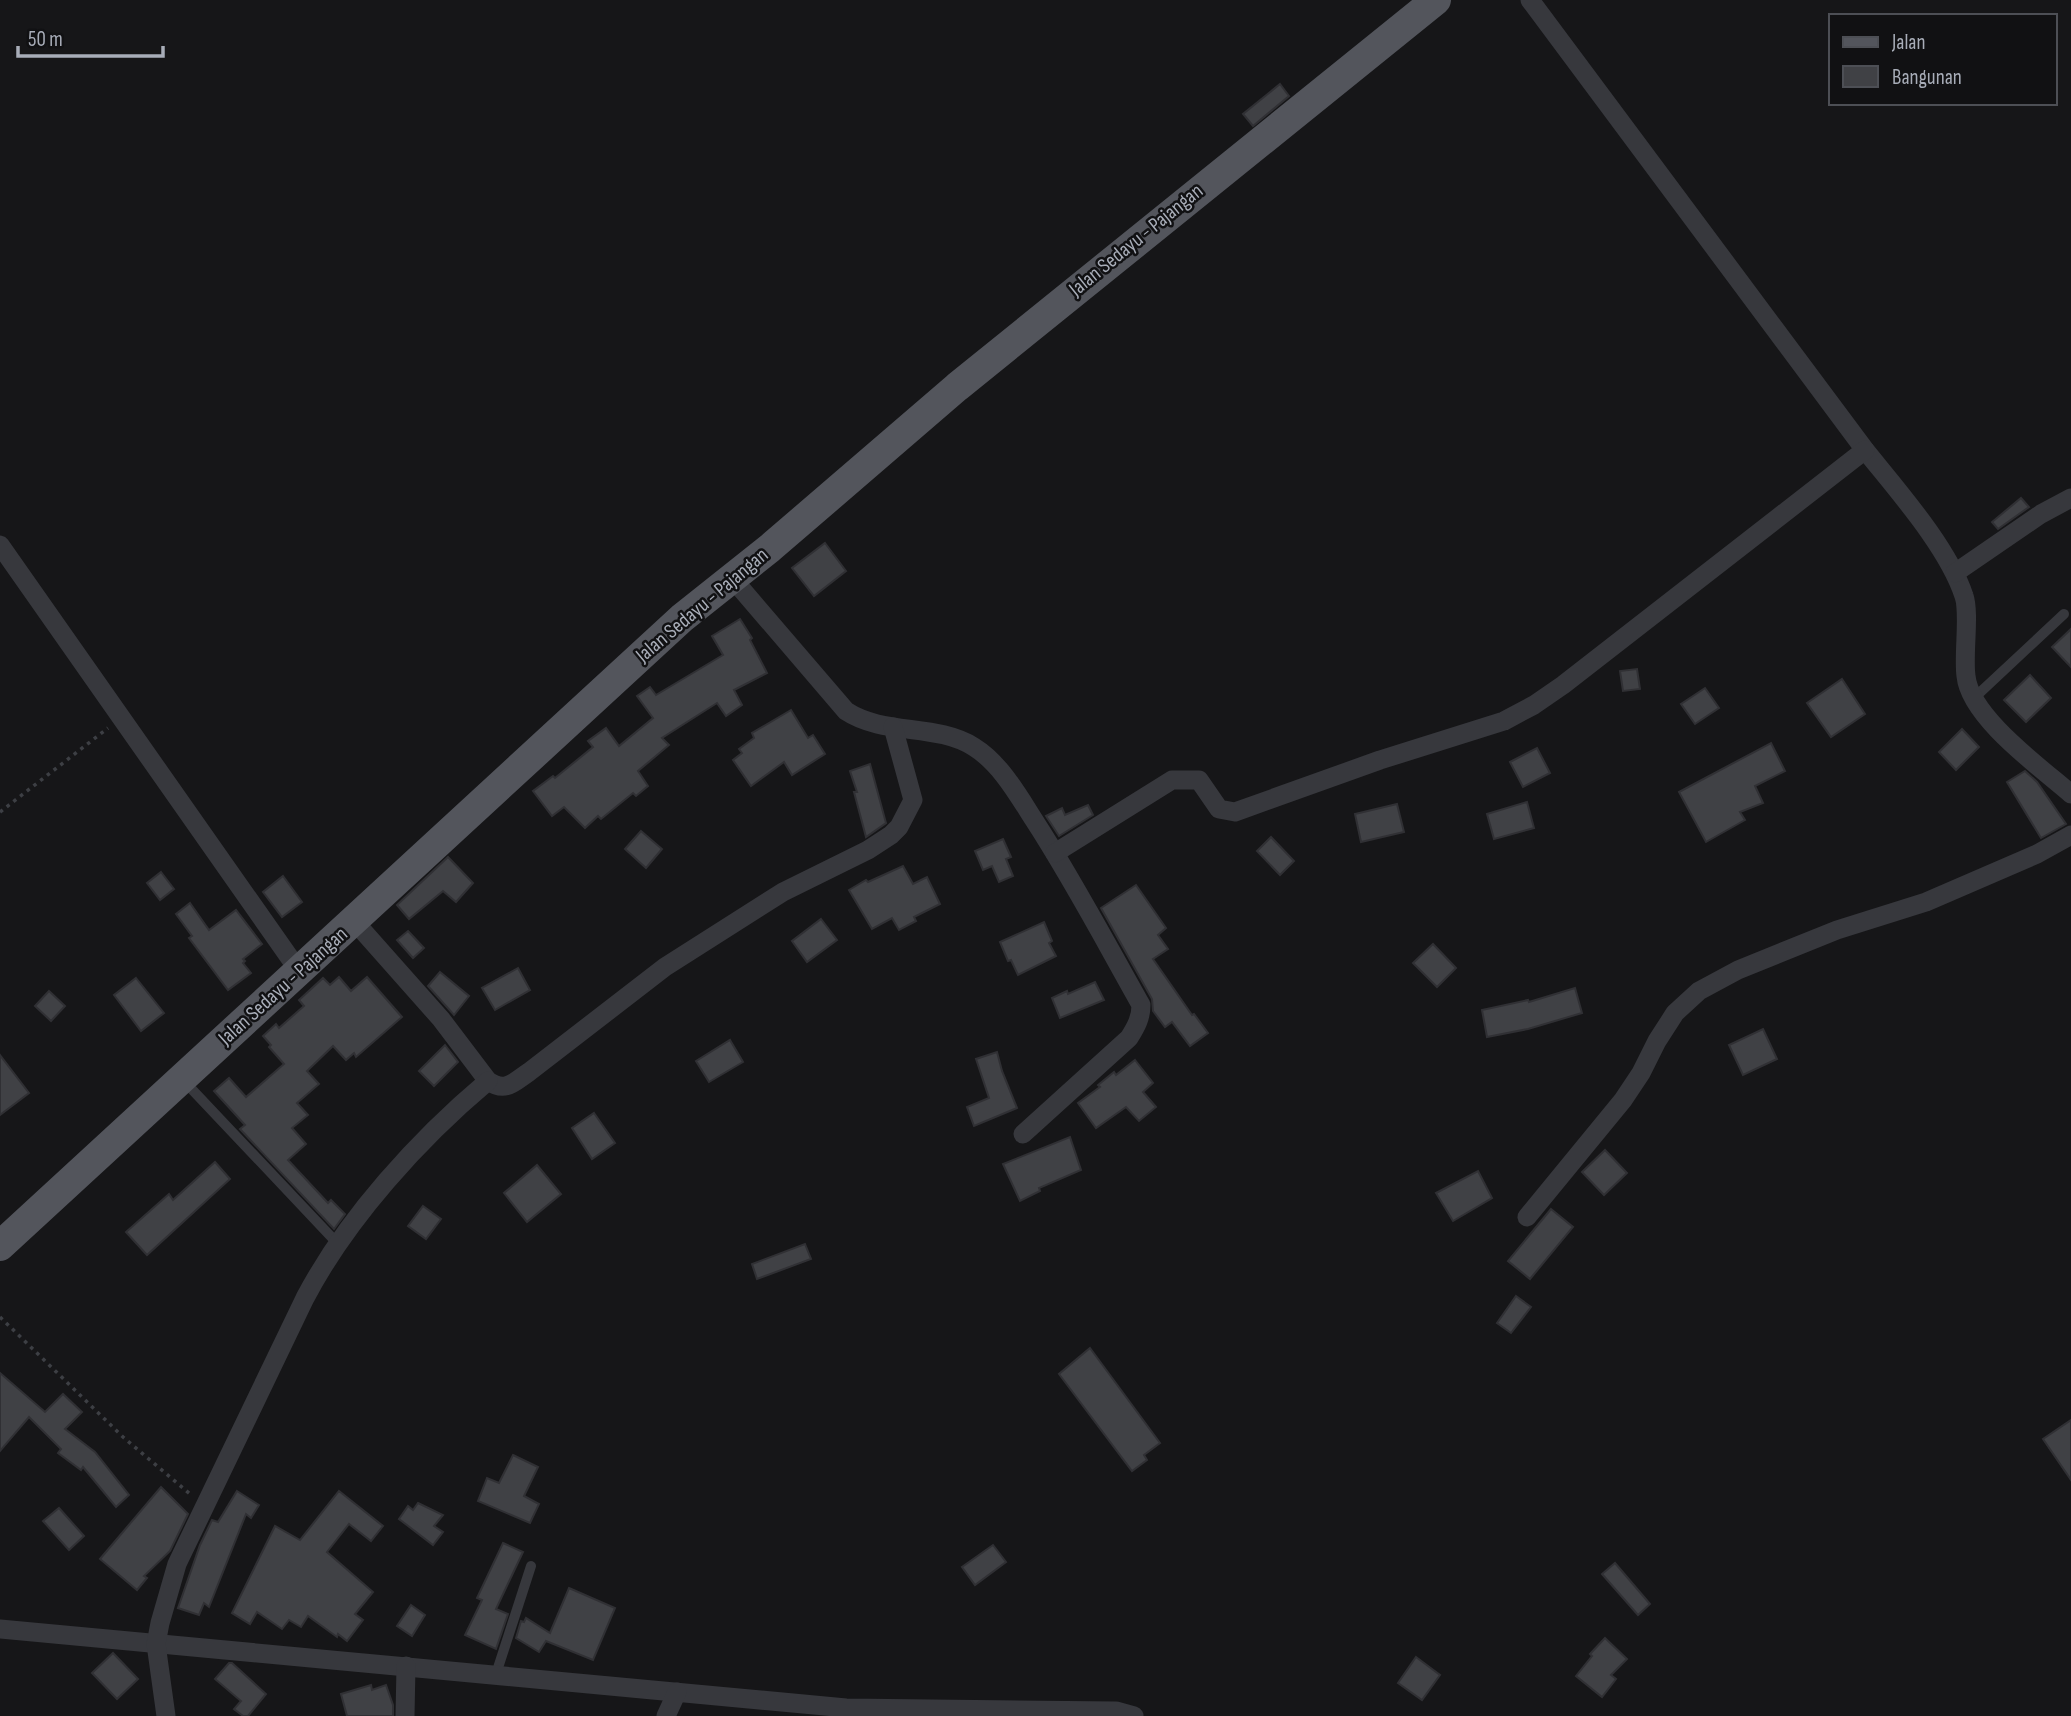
<svg xmlns="http://www.w3.org/2000/svg" width="2071" height="1716" font-family="'Sofia Sans Condensed',sans-serif">
	<rect width="100%" height="100%" fill="#161618"/>
	<g fill="#404145" stroke="#303034" stroke-width="2">
		<polygon points="1280,84 1289,96 1253,126 1243,114"/>
		<polygon points="2021,498 2029,507 1998,529 1992,522"/>
		<polygon points="825,543 846,571 814,596 792,568"/>
		<polygon points="740,619 752,638 750,640 767,673 734,690 742,705 726,716 717,703 662,738 669,745 638,771 648,786 636,796 633,793 601,819 598,816 585,828 564,807 552,816 533,791 553,776 555,778 593,747 588,741 606,728 619,746 653,718 637,696 650,687 656,695 723,655 712,636"/>
		<polygon points="2071,629 2071,667 2052,647"/>
		<polygon points="1637,669 1640,689 1623,691 1620,671"/>
		<polygon points="2030,675 2051,698 2026,722 2004,700"/>
		<polygon points="1842,679 1865,714 1831,737 1807,703"/>
		<polygon points="1705,688 1719,708 1695,724 1681,704"/>
		<polygon points="791,710 808,738 813,735 825,754 792,775 784,762 751,786 733,760 742,753 739,749 754,738 752,733"/>
		<polygon points="1962,729 1979,747 1956,770 1939,752"/>
		<polygon points="1771,743 1785,771 1755,786 1763,803 1740,812 1745,820 1706,842 1679,792"/>
		<polygon points="1537,748 1550,773 1523,787 1510,762"/>
		<polygon points="870,764 886,823 866,837 854,792 857,792 850,771"/>
		<polygon points="2025,771 2037,782 2066,824 2041,838 2007,782"/>
		<polygon points="1527,802 1534,828 1494,839 1487,814"/>
		<polygon points="1397,804 1404,832 1361,842 1355,814"/>
		<polygon points="1088,805 1093,815 1059,836 1046,816 1062,808 1065,815"/>
		<polygon points="641,831 662,849 646,868 625,849"/>
		<polygon points="1271,837 1294,861 1280,875 1257,851"/>
		<polygon points="1003,839 1011,857 1006,859 1013,876 999,882 992,866 983,870 975,851"/>
		<polygon points="448,857 473,883 456,902 443,891 409,919 397,905"/>
		<polygon points="903,866 913,884 927,877 940,904 914,917 916,921 899,930 892,918 872,929 849,890 866,880 868,882"/>
		<polygon points="161,872 174,889 160,900 147,883"/>
		<polygon points="283,876 302,902 282,917 263,892"/>
		<polygon points="1136,885 1166,928 1158,935 1168,949 1153,959 1192,1015 1194,1014 1208,1033 1190,1046 1172,1022 1165,1027 1153,1011 1152,999 1101,908"/>
		<polygon points="190,903 209,930 236,910 262,944 243,959 245,961 243,963 251,973 228,990 189,938 192,936 176,914"/>
		<polygon points="821,919 837,940 807,962 792,941"/>
		<polygon points="1044,922 1052,941 1049,943 1056,956 1018,975 1011,960 1008,961 1000,942"/>
		<polygon points="408,931 424,948 413,958 397,940"/>
		<polygon points="1433,944 1456,968 1437,987 1413,963"/>
		<polygon points="518,968 530,990 495,1010 482,988"/>
		<polygon points="440,972 469,996 454,1015 428,986"/>
		<polygon points="339,977 351,991 367,977 402,1017 356,1057 354,1053 346,1060 333,1046 307,1071 319,1084 297,1103 308,1115 292,1128 306,1144 288,1160 328,1203 331,1200 345,1214 334,1229 240,1129 245,1125 214,1091 229,1078 246,1097 284,1064 269,1047 271,1045 263,1036 276,1024 279,1028 304,1006 299,1000 323,978 330,985"/>
		<polygon points="136,978 164,1013 141,1031 114,995"/>
		<polygon points="1095,982 1104,1000 1060,1018 1052,998 1067,991 1068,994"/>
		<polygon points="1575,988 1582,1013 1528,1029 1487,1037 1482,1010 1528,1000 1529,1002"/>
		<polygon points="49,991 65,1006 51,1021 35,1006"/>
		<polygon points="1763,1029 1777,1059 1743,1075 1729,1045"/>
		<polygon points="730,1040 743,1062 709,1082 696,1061"/>
		<polygon points="445,1045 458,1062 434,1086 419,1071"/>
		<polygon points="997,1052 1002,1071 1017,1108 974,1126 967,1107 989,1098 976,1059"/>
		<polygon points="0,1055 29,1093 0,1115"/>
		<polygon points="1135,1060 1153,1083 1143,1092 1156,1107 1139,1121 1126,1107 1096,1128 1078,1103 1100,1087 1098,1085 1114,1072 1116,1075"/>
		<polygon points="594,1113 615,1143 592,1159 572,1128"/>
		<polygon points="1070,1137 1081,1170 1039,1188 1040,1191 1020,1201 1003,1164"/>
		<polygon points="1605,1150 1627,1173 1604,1195 1582,1172"/>
		<polygon points="215,1162 230,1179 147,1255 126,1232 169,1194 173,1200"/>
		<polygon points="537,1165 561,1194 527,1222 504,1193"/>
		<polygon points="1478,1171 1492,1198 1453,1221 1436,1193"/>
		<polygon points="423,1206 441,1219 426,1239 408,1226"/>
		<polygon points="1551,1209 1573,1227 1530,1279 1508,1261"/>
		<polygon points="805,1244 811,1259 757,1279 752,1264"/>
		<polygon points="1516,1296 1531,1307 1511,1333 1497,1323"/>
		<polygon points="1090,1348 1160,1443 1144,1455 1147,1460 1132,1471 1059,1374"/>
		<polygon points="0,1373 45,1412 63,1394 82,1412 65,1429 95,1452 129,1495 116,1507 83,1467 81,1470 58,1453 61,1449 29,1417 0,1451"/>
		<polygon points="2071,1420 2071,1480 2043,1439"/>
		<polygon points="513,1455 538,1467 524,1496 539,1504 530,1523 478,1501 487,1478 499,1483"/>
		<polygon points="161,1487 188,1514 170,1551 144,1576 147,1578 137,1590 100,1559"/>
		<polygon points="237,1491 259,1505 251,1518 246,1514 209,1607 204,1603 199,1615 178,1608 200,1545 212,1520 218,1522"/>
		<polygon points="339,1491 383,1526 371,1541 349,1524 327,1552 373,1592 355,1614 363,1620 347,1641 338,1634 337,1637 308,1616 301,1627 289,1620 282,1629 257,1612 250,1624 232,1613 275,1526 300,1540"/>
		<polygon points="418,1503 443,1515 434,1526 443,1532 433,1545 399,1519 408,1506 413,1510"/>
		<polygon points="59,1508 84,1536 69,1550 43,1521"/>
		<polygon points="503,1543 523,1552 496,1609 508,1614 496,1649 465,1635 482,1600 477,1598"/>
		<polygon points="993,1545 1006,1562 975,1585 962,1567"/>
		<polygon points="1615,1563 1650,1604 1638,1615 1602,1574"/>
		<polygon points="569,1588 615,1608 593,1660 546,1641 539,1652 516,1638 521,1621 524,1622 526,1618 550,1633"/>
		<polygon points="411,1605 425,1615 412,1636 397,1626"/>
		<polygon points="1605,1638 1627,1659 1611,1675 1616,1679 1602,1697 1576,1676 1592,1656 1590,1654"/>
		<polygon points="113,1653 138,1679 117,1699 92,1673"/>
		<polygon points="1416,1657 1440,1675 1422,1700 1398,1683"/>
		<polygon points="229,1663 232,1663 266,1694 248,1716 243,1716 234,1709 241,1701 215,1679"/>
		<polygon points="371,1685 372,1690 386,1685 393,1705 393,1716 347,1716 341,1694"/>
	</g>
	<g fill="none" stroke-linecap="round" stroke-linejoin="round">
		<g stroke="#3d3f44" stroke-width="3.5" stroke-dasharray="3.5 5" stroke-linecap="butt">
			<polyline points="0,812 108,728"/>
			<polyline points="0,1317 123,1437 190,1494"/>
		</g>
		<g stroke="#37383d" stroke-width="10">
			<polyline points="1973,699 2064,614"/>
			<polyline points="184,1081 338,1244"/>
			<polyline points="496,1674 531,1566"/>
		</g>
		<g stroke="#37383d" stroke-width="19">
			<path d="M1530,0L1865,450C1897,490 1948,547 1964,596C1970,613 1963,655 1966,676C1970,717 2040,767 2071,794"/>
			<polyline points="0,545 299,971"/>
			<polyline points="1955,573 2041,514 2071,498"/>
			<path d="M732,578L846,711C884,736 936,723 974,747C1000,763 1018,795 1034,820C1073,880 1106,943 1141,1005C1141,1018 1136,1027 1129,1038L1023,1134"/>
			<polyline points="1055,853 1172,780 1199,780 1219,809 1235,812 1380,760 1504,721 1534,705 1563,685 1865,450"/>
			<path d="M355,922L441,1019L488,1081C506,1093 514,1082 529,1072L665,967L783,892L868,850L891,835L899,827L913,800L893,727"/>
			<polyline points="1527,1217 1623,1100 1641,1073 1657,1041 1675,1013 1699,991 1738,970 1837,930 1926,902 2037,854 2071,835"/>
			<polyline points="0,1629 846,1708 1116,1711 1134,1716"/>
			<path d="M166,1716L156,1644L160,1623L177,1564L305,1298C347,1218 419,1139 488,1081"/>
			<polyline points="405,1716 406,1666"/>
			<polyline points="666,1716 677,1692"/>
		</g>
		<polyline stroke="#53555c" stroke-width="30" points="0,1246 682,618 770,548 957,387 1436,0"/>
	</g>
	<g text-anchor="middle" dominant-baseline="central" stroke-width="5" stroke-linejoin="round" paint-order="stroke">
		<g font-size="21" fill="#a8adb8" stroke="#111113">
			<text transform="translate(1136 240) rotate(-39)">Jalan Sedayu - Pajangan</text>
			<text transform="translate(702 605) rotate(-40)">Jalan Sedayu - Pajangan</text>
			<text transform="translate(283 986) rotate(-42)">Jalan Sedayu - Pajangan</text>
		</g>
	</g>
	<rect x="1829" y="14" width="228" height="91" fill="#111113" stroke="#4d4f55" stroke-width="2"/>
	<rect x="1843" y="37" width="35" height="10" fill="#53555c" stroke="#4d4f55" stroke-width="2"/>
	<text x="1892" y="49" font-size="21" fill="#a8adb8">Jalan</text>
	<rect x="1843" y="66" width="35" height="21" fill="#404145" stroke="#4d4f55" stroke-width="2"/>
	<text x="1892" y="84" font-size="21" fill="#a8adb8">Bangunan</text>
	<path d="M18 46v10h145v-10" fill="none" stroke="#a8adb8" stroke-width="3.5"/>
	<text x="28" y="46" font-size="21" fill="#a8adb8" stroke="#111113" stroke-width="5" paint-order="stroke">50 m</text>
</svg>
